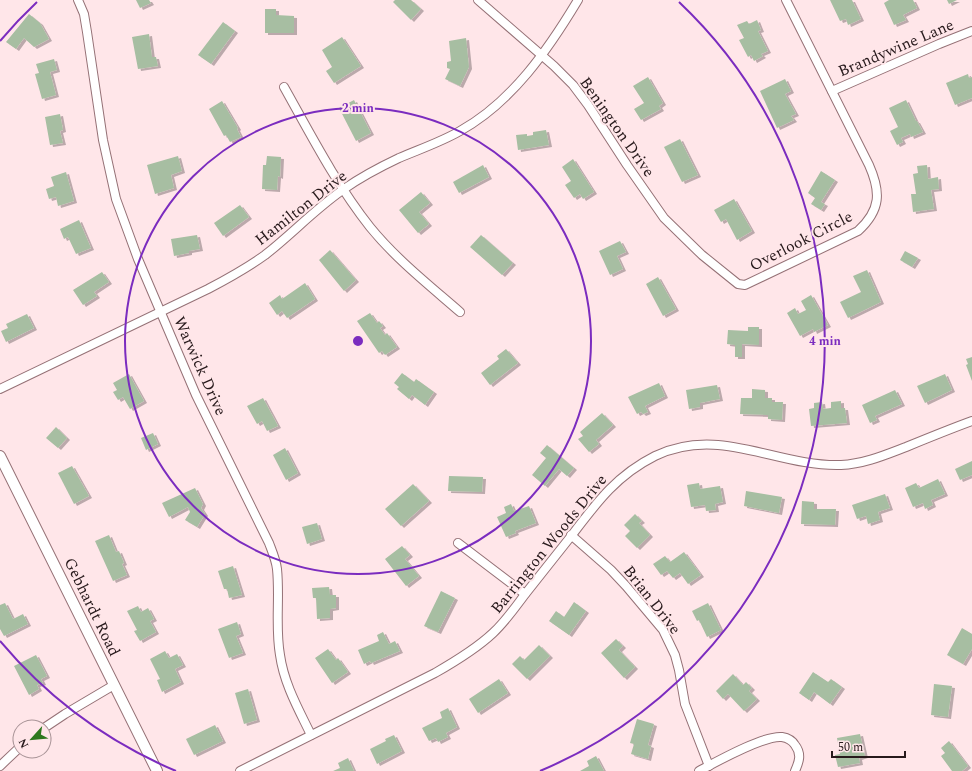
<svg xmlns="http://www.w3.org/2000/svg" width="972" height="771" font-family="Spectral,serif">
	<defs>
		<filter id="shadow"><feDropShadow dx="3" dy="2" stdDeviation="0" flood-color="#0004"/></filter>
	</defs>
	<rect width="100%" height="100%" fill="#ffe6e9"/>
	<g fill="#a7bea2" filter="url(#shadow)">
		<polygon points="136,0 149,0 151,3 140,8"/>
		<polygon points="395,0 411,0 421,9 411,20 393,2"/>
		<polygon points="830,0 852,0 861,19 848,25 846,19 840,21"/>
		<polygon points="889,0 913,0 917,8 903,15 906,20 894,25 884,3"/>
		<polygon points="947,0 957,0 949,4"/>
		<polygon points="265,9 276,9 276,15 294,16 294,33 265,33"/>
		<polygon points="29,14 40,23 49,39 34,47 24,38 16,49 6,42"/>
		<polygon points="757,20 761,30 758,31 768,51 761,54 763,56 754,61 751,55 748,57 739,40 744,38 737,25 747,21 749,24"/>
		<polygon points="223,22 235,31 211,64 198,55"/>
		<polygon points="149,34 152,57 156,57 158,66 138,69 132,37"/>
		<polygon points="342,37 361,66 334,83 326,71 332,67 322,50"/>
		<polygon points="466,38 469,67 460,86 445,79 450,69 447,68 447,62 451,61 449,41"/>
		<polygon points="54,59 57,70 50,72 56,95 42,99 35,74 39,73 36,64"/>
		<polygon points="968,74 969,78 972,77 972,98 955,105 946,83"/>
		<polygon points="648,77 663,103 659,106 661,109 641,120 634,109 644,103 633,86"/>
		<polygon points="785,79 791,91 785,94 796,114 791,116 794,120 777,128 760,91"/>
		<polygon points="354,100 371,133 356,141 339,108"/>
		<polygon points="906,100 916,121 917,121 923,132 911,137 910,134 901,138 903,142 897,145 890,131 898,127 889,108"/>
		<polygon points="222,101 238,128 237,129 241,137 230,142 226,135 224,136 209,109"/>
		<polygon points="60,114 63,130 60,131 63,143 50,145 45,117"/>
		<polygon points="546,130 549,145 518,150 516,135 527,134 527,136 533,135 533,132"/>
		<polygon points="680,139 698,175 682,182 664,147"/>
		<polygon points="178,156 182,171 171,175 174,188 155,194 147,165"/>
		<polygon points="267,156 281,157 280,177 278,176 277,190 262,189 263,165 266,165"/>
		<polygon points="573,159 594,192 583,199 580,194 574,198 565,185 571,181 562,167"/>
		<polygon points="483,165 489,177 459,193 453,182"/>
		<polygon points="927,165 928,179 938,177 939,189 931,190 934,209 913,212 911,194 916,194 913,174 918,173 917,166"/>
		<polygon points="821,171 835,180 821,202 825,204 821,210 811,204 815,198 808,193"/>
		<polygon points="66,172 74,201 58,206 56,197 49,199 46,189 54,186 51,177"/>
		<polygon points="421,192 430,203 419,212 429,224 418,233 399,210"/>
		<polygon points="734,199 752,231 737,240 726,219 721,222 714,210"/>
		<polygon points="240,205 249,217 223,236 214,223"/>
		<polygon points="79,220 91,248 76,254 68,237 64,239 60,229"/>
		<polygon points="197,235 200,249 189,251 189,253 174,256 171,239"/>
		<polygon points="481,235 513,263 502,275 470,247"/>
		<polygon points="620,241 626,252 617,256 623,269 610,275 599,251"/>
		<polygon points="330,250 356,280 344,291 319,260"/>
		<polygon points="905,251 918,258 912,267 900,260"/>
		<polygon points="867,270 881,302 848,318 840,302 861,292 853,276"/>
		<polygon points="102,272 109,282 94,292 97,296 83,305 73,290"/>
		<polygon points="658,277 676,309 663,316 646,284"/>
		<polygon points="305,283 315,299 287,318 282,311 277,315 269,303 280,295 282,299"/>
		<polygon points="811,295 828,325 814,332 813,329 800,336 787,313 795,308 798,314 806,310 801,301"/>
		<polygon points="370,313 377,323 379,321 383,326 380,328 385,335 387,333 397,347 385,355 382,351 379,353 357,321"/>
		<polygon points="27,314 34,328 6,342 1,331 8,328 6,324"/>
		<polygon points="748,327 759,327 759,345 742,344 742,357 735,357 735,345 727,344 728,330 748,331"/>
		<polygon points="506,349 518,363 490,385 481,373 499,359 497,356"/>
		<polygon points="972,357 972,381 966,365 968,364 966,359"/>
		<polygon points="402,373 414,382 416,379 434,392 425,405 412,395 409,399 397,389 399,387 394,383"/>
		<polygon points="129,374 144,401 130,409 123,397 118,400 113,392 117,390 113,383"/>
		<polygon points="945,374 952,390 925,403 917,386"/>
		<polygon points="659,383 665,396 645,406 648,412 643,414 641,412 637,414 628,397"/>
		<polygon points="717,385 720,399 700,403 700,407 689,409 686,390"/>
		<polygon points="752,389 765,390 765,398 772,398 772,402 783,402 782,420 768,419 768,415 740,414 741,398 752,398"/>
		<polygon points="895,390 902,404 875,416 877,420 870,423 862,405"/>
		<polygon points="263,398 278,426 267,431 262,421 257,424 247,406"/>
		<polygon points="841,401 841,408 845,408 847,423 811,426 809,409 814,408 814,403 822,402 823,409 831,408 831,402"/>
		<polygon points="602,413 613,425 596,440 599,444 589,452 578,439 583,436 580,432"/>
		<polygon points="56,427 67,438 58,448 46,438"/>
		<polygon points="153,433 158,444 146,450 141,438"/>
		<polygon points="547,445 574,468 567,476 559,469 545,486 532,475 546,458 540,453"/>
		<polygon points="285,448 298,473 286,480 273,455"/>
		<polygon points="972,461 972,475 960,480 955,469"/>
		<polygon points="72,466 89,496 74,504 58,473"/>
		<polygon points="449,476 483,477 482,492 448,491"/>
		<polygon points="938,479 945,494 931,500 933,505 925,509 923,503 913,507 905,488 916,483 919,488"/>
		<polygon points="699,483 700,489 720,486 723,502 715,504 716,510 706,511 705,505 691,507 687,485"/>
		<polygon points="413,484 429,501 401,526 385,509"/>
		<polygon points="195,488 203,504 201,508 205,514 197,527 185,520 190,512 188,507 169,517 162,503"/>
		<polygon points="746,491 782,497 779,513 744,506"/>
		<polygon points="885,494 890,508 878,512 880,520 868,524 866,516 857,519 852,505"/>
		<polygon points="802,501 814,502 814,509 836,509 835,525 801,524"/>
		<polygon points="511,504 514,511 529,506 536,523 515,531 516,533 506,537 497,517 506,513 504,507"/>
		<polygon points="635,514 642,521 639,523 650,535 637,548 625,536 630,531 624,525"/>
		<polygon points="317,523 322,539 307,544 302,527"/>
		<polygon points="109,535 116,552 119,551 124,563 122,564 127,575 113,581 95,541"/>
		<polygon points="402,546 410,555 405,559 419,576 406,586 385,559"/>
		<polygon points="684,552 701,575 688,584 680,573 673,578 667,571 661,575 653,564 665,556 670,562"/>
		<polygon points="233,566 242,595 229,598 227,589 224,589 218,571"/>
		<polygon points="329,587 330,595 336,595 336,608 330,609 330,618 317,619 316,598 313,598 312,588"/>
		<polygon points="441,591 455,598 438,632 424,626"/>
		<polygon points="574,602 586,611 569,635 549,621 556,611 564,617"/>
		<polygon points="5,603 13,619 23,614 28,624 4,636 0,629 0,605"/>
		<polygon points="708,603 721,630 707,637 699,620 697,621 692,611"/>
		<polygon points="138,606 141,612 148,608 154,619 150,621 156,632 140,641 134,631 137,630 127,611"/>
		<polygon points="237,622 241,634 236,636 243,653 229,658 218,629"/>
		<polygon points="962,628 972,634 972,649 963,664 947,655"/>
		<polygon points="383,632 389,644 395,641 400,651 371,663 370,661 364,664 358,650 379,641 377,635"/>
		<polygon points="616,639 623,646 619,650 635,667 624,678 601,653"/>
		<polygon points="539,645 550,656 527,679 512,664 520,656 524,660"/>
		<polygon points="328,649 336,660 338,658 348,672 332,683 315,658"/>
		<polygon points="165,651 169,658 177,654 183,665 175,669 181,682 162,692 157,680 160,679 150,659"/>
		<polygon points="36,655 47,676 41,679 43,683 37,685 39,689 29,695 14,666"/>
		<polygon points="813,672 828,682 831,679 842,687 830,704 814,692 809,700 799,693"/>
		<polygon points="733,674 743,685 746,682 752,688 749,691 757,699 744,711 728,694 723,699 716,691"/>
		<polygon points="499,679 508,693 478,713 469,699"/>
		<polygon points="934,684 952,686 948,717 931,715"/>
		<polygon points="248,689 257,720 244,724 235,693"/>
		<polygon points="448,708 457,727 446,733 448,737 438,742 436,738 429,741 422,728 442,718 440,712"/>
		<polygon points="637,719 654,724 648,745 651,746 648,759 631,754 634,744 630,743"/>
		<polygon points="215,725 223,741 194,755 186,739"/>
		<polygon points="860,734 865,756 859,758 860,763 838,767 835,755 840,754 837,738"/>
		<polygon points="394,735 402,751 377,764 370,749 386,741 385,739"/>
		<polygon points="949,741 968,766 962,771 952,771 941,756 945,753 941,748"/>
		<polygon points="596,756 604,771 580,771 589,766 587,761"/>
		<polygon points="348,758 354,771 333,771 340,768 338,763"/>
	</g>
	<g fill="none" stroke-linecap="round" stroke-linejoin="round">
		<defs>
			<g id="minor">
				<path d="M78,0L84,14L87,32L103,140L116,199L138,259L196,395L269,543C272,551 276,560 277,569C280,598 275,627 280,655C284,684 299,710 311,735"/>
				<path d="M478,0L554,66L573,85L588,105L627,165L664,218L702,255L738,284L745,285L858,231C881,210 881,192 869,165L786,0"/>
				<path d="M284,87C311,135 336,184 370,227C396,259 429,285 460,312"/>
				<polyline points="832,91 939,44 972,31"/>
				<path d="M0,389L208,289C227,279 247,268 265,255C292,234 315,209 344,189C361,177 380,167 399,158C420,149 441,142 460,131C512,102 548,50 578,0"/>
				<polyline points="571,535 611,570 626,586 663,630 675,655 679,670 685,704 709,766"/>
				<polyline points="458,543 525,594"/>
				<polyline points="44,728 65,714 114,685"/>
				<polyline points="0,766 20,747"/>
				<path d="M240,771L435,673C456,661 476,649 493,633C506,621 516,606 526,593C541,574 557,554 572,535C597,502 617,475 655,456C720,425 776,467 841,465C864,464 885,455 906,447C928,438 950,429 972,421"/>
				<path d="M699,771C716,762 764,735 782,737C788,738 792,740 795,745C802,754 799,762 795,771"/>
			</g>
			<polyline id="tertiary" points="0,456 157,771"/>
		</defs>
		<use href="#minor" stroke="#957176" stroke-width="10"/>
		<use href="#tertiary" stroke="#957176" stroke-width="12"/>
		<use href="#minor" stroke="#fff" stroke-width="8"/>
		<use href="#tertiary" stroke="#fff" stroke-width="10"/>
	</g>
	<g fill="none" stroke="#7b2cbf" stroke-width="2">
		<circle cx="358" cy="341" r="233"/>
		<path d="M176 771A467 467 0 0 1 0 641M0 41A467 467 0 0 1 37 2M679 2A467 467 0 0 1 540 771"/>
	</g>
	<g text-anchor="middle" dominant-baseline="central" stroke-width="4" stroke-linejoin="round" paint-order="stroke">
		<g font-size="16" fill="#27191b" stroke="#ffe6e9">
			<text transform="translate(896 48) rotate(-23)">Brandywine Lane</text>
			<text transform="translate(617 127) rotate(55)">Benington Drive</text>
			<text transform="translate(301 208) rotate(-38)">Hamilton Drive</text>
			<text transform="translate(801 241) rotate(-27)">Overlook Circle</text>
			<text transform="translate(200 366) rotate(66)">Warwick Drive</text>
			<text transform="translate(549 544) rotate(-51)">Barrington Woods Drive</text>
			<text transform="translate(652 600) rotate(52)">Brian Drive</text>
			<text transform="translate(92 607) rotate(64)">Gebhardt Road</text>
		</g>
	</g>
	<circle cx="358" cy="341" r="6" fill="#7b2cbf" stroke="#ffe6e9" stroke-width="2"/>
	<g font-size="12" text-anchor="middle" font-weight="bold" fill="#7b2cbf" stroke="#ffe6e9" stroke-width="4" stroke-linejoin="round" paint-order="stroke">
		<text x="358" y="112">2 min</text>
		<text x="825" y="345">4 min</text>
	</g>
	<g transform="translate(32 739) rotate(243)"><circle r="19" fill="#ffe6e9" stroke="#a99497"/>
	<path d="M0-3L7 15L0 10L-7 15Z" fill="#2e781e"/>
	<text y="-6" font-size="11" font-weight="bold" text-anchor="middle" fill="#27191b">N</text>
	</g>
	<path d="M832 751v6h73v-6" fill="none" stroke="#27191b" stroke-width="2"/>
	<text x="838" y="751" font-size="12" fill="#27191b" stroke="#ffe6e9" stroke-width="3" paint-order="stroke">50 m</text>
</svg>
